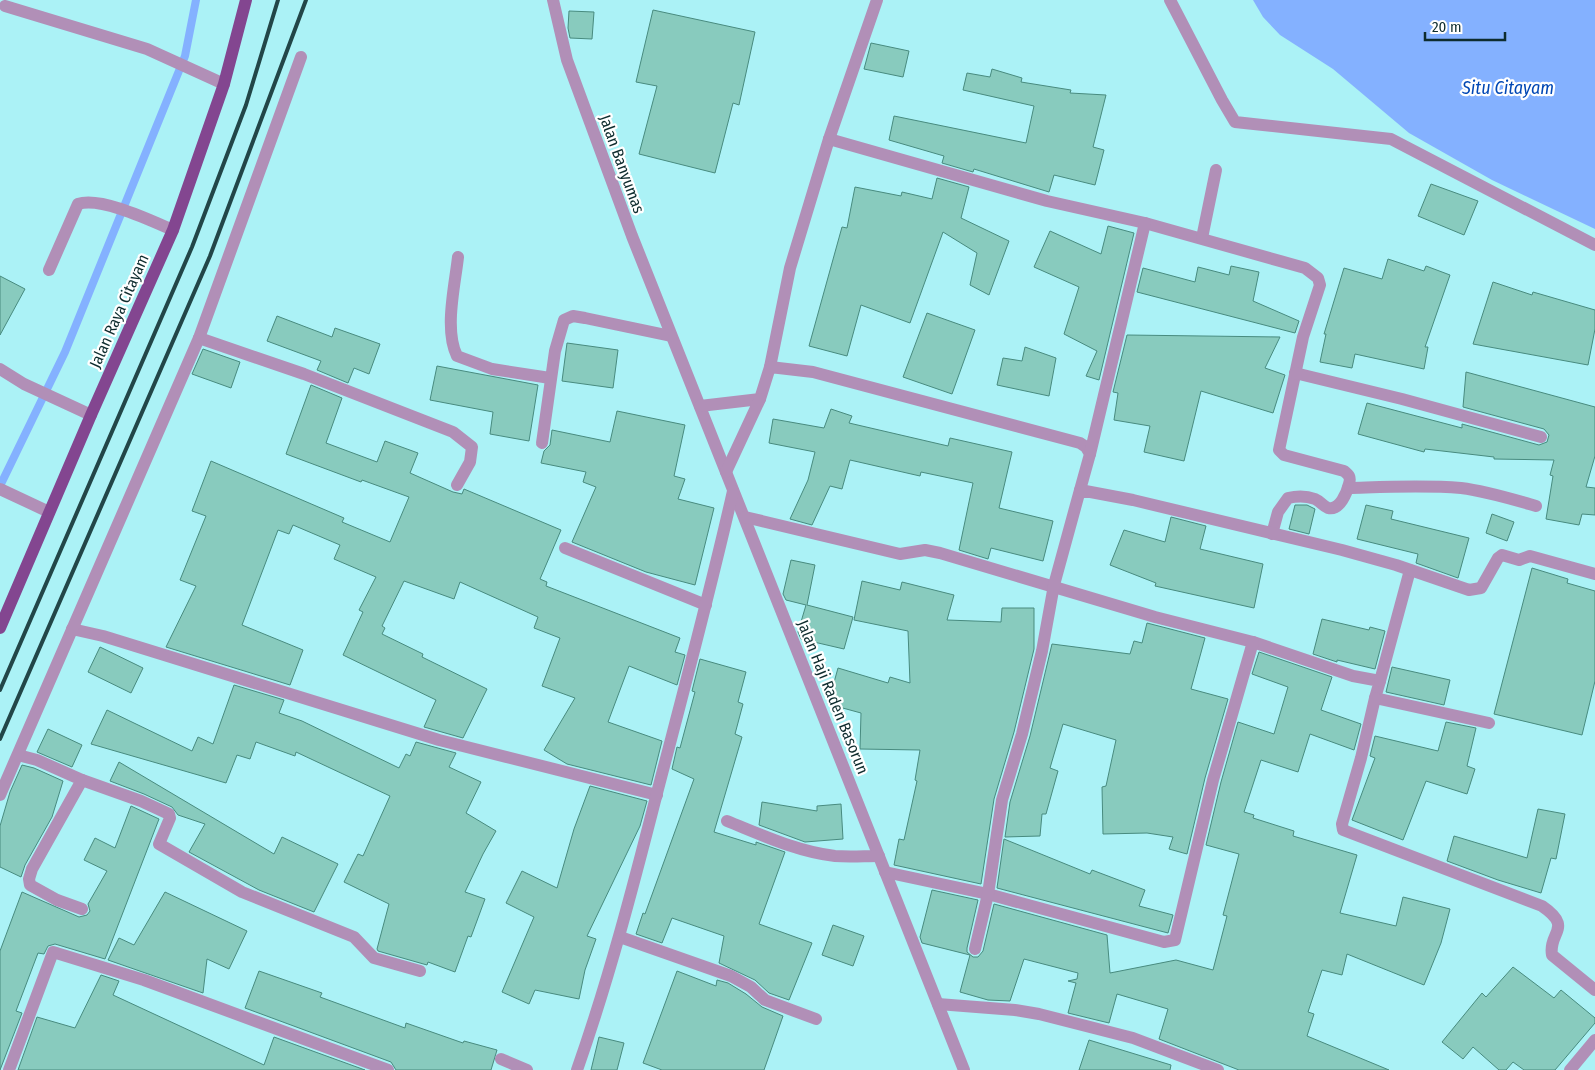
<svg xmlns="http://www.w3.org/2000/svg" width="1595" height="1070" font-family="'Fira Sans Condensed',sans-serif">
	<rect width="100%" height="100%" fill="#abf2f6"/>
	<polygon fill="#84b1ff" points="1253,0 1595,0 1595,229 1492,180 1409,133 1333,69 1280,35 1263,17"/>
	<g fill="none" stroke-linecap="round" stroke-linejoin="round">
		<polyline stroke="#84b1ff" stroke-width="8" points="0,486 65,352 185,56 196,0"/>
	</g>
	<g fill="#88cbbe" stroke="#488b7f">
		<polygon points="653,10 755,32 739,105 733,103 715,173 639,154 657,86 636,82"/>
		<polygon points="569,11 594,12 592,39 570,38 568,28"/>
		<polygon points="871,43 909,51 903,77 864,69"/>
		<polygon points="992,69 1022,78 1021,82 1071,90 1070,93 1106,95 1093,147 1104,150 1095,185 1054,175 1049,192 974,169 973,172 942,163 944,156 889,140 894,116 1026,143 1034,106 963,90 967,73 990,77"/>
		<polygon points="937,178 969,187 961,218 1009,241 989,295 970,285 977,253 943,232 910,323 861,305 847,356 809,346 842,227 847,228 855,187 901,196 902,192 932,199"/>
		<polygon points="1431,184 1478,201 1464,235 1418,216"/>
		<polygon points="1108,226 1134,233 1099,380 1086,376 1097,351 1064,334 1079,287 1034,267 1050,231 1101,254"/>
		<polygon points="1388,259 1424,271 1426,266 1450,275 1425,347 1428,347 1424,369 1355,354 1352,368 1320,362 1326,334 1324,334 1344,268 1382,279"/>
		<polygon points="1231,266 1259,272 1253,301 1299,321 1295,333 1137,292 1143,268 1195,282 1198,267 1229,275"/>
		<polygon points="0,276 25,289 0,335"/>
		<polygon points="1493,282 1532,295 1533,292 1595,310 1595,329 1588,365 1473,344"/>
		<polygon points="927,313 975,330 952,394 903,377"/>
		<polygon points="277,316 332,337 335,328 380,344 369,374 354,368 348,383 317,370 321,361 267,341"/>
		<polygon points="1127,335 1280,337 1265,368 1285,375 1273,413 1201,391 1184,461 1144,452 1150,426 1114,420 1118,393 1113,392"/>
		<polygon points="567,343 618,350 613,388 562,381"/>
		<polygon points="1025,347 1056,358 1049,396 997,385 1003,358 1022,361"/>
		<polygon points="203,349 240,362 231,388 192,374"/>
		<polygon points="437,366 538,385 529,441 490,434 493,412 430,400"/>
		<polygon points="1466,372 1595,407 1595,456 1586,487 1595,488 1595,515 1582,514 1579,525 1546,519 1553,476 1550,475 1554,460 1494,459 1494,457 1425,449 1424,452 1358,434 1367,403 1462,428 1462,424 1539,445 1547,442 1549,435 1544,429 1463,407"/>
		<polygon points="311,385 342,398 326,443 377,462 385,441 418,453 410,473 453,492 462,494 464,489 561,530 540,579 547,582 546,586 680,638 675,652 685,655 677,685 629,666 608,722 662,741 651,785 567,764 544,750 575,698 542,686 560,638 534,628 538,617 460,582 454,599 404,581 382,626 385,628 382,634 423,654 422,657 487,689 463,738 424,727 436,700 343,655 363,612 359,610 376,577 334,559 340,545 293,525 289,534 278,530 242,625 303,650 290,685 166,647 196,586 180,580 206,516 192,511 211,461 344,518 342,522 390,542 409,497 362,480 361,482 286,454"/>
		<polygon points="831,409 852,416 849,423 948,446 950,438 1012,452 999,508 1053,521 1043,561 991,548 988,559 959,550 973,483 921,472 920,476 850,460 842,489 830,486 812,525 790,519 808,480 815,452 769,443 773,419 824,428"/>
		<polygon points="617,411 685,425 674,476 685,479 678,499 714,508 695,585 646,572 572,542 596,487 583,482 586,472 541,463 544,451 550,445 552,430 610,442"/>
		<polygon points="1295,505 1307,505 1315,509 1309,534 1289,529"/>
		<polygon points="1366,505 1393,511 1391,519 1469,538 1458,578 1416,563 1418,554 1357,539"/>
		<polygon points="1492,514 1514,522 1507,541 1486,533"/>
		<polygon points="1171,517 1206,526 1200,549 1263,564 1254,608 1155,586 1156,583 1110,565 1124,530 1165,542"/>
		<polygon points="791,560 815,565 807,605 853,617 844,649 801,639 798,632 806,605 786,600 783,594"/>
		<polygon points="1532,568 1568,579 1567,583 1595,591 1595,681 1582,735 1494,714"/>
		<polygon points="862,581 900,590 902,582 954,595 947,620 1001,622 1002,608 1034,608 1034,649 1014,732 994,799 981,884 894,865 899,839 904,840 917,781 915,780 920,750 860,749 861,713 828,704 838,668 888,683 890,677 910,683 908,631 854,620"/>
		<polygon points="1322,619 1369,630 1370,627 1385,631 1375,669 1337,660 1337,662 1313,654"/>
		<polygon points="1147,623 1205,638 1191,689 1228,699 1205,778 1187,854 1169,849 1173,837 1147,833 1103,834 1102,787 1106,786 1116,740 1063,724 1050,768 1058,771 1046,814 1042,814 1040,836 1005,837 1010,802 1030,736 1052,644 1130,654 1134,641 1142,643"/>
		<polygon points="100,647 143,668 131,693 88,672"/>
		<polygon points="1259,652 1332,677 1321,710 1361,724 1354,750 1310,734 1298,772 1261,760 1244,812 1254,815 1253,818 1294,831 1293,836 1357,855 1340,913 1396,926 1403,897 1450,909 1441,943 1424,985 1347,954 1342,975 1322,970 1308,1012 1314,1014 1307,1036 1389,1070 1239,1070 1159,1039 1168,1009 1117,994 1109,1023 1068,1013 1076,983 1068,981 1077,979 1078,973 1024,959 1010,1001 988,1000 960,992 970,955 922,943 920,937 932,890 978,900 967,948 967,952 973,957 978,957 983,951 994,904 1107,935 1110,973 1176,960 1213,970 1227,916 1223,915 1239,854 1206,845 1221,782 1238,722 1274,734 1288,687 1252,674"/>
		<polygon points="700,659 746,672 738,702 743,704 735,734 742,737 714,832 756,845 756,842 785,852 759,924 812,943 789,1000 769,993 755,980 719,963 724,936 672,918 662,943 636,934 643,913 645,914 694,779 672,769 677,747 680,748 695,692 692,691"/>
		<polygon points="1392,667 1450,680 1444,705 1386,692"/>
		<polygon points="234,685 284,700 279,713 302,721 399,768 406,754 410,756 416,742 456,753 449,767 481,782 466,813 496,831 483,854 465,892 485,899 471,937 468,936 455,972 428,962 427,965 378,951 377,949 389,904 344,882 358,854 363,856 390,796 296,752 295,756 256,742 250,759 237,755 226,783 91,744 107,710 192,751 198,737 213,744"/>
		<polygon points="1446,722 1476,728 1467,766 1475,769 1467,794 1426,781 1403,840 1352,820 1375,758 1370,756 1375,736 1438,751"/>
		<polygon points="48,729 82,745 72,767 37,752"/>
		<polygon points="119,762 274,854 282,837 338,864 314,912 259,890 189,852 205,824 178,815 172,807 144,794 110,781"/>
		<polygon points="22,765 34,768 63,781 52,817 25,865 21,877 0,867 0,826 10,792"/>
		<polygon points="590,786 647,801 640,826 587,936 596,939 585,970 579,999 535,990 529,1004 502,992 534,917 506,903 522,871 557,888 574,829"/>
		<polygon points="762,802 817,811 817,806 841,804 843,839 805,842 759,825"/>
		<polygon points="131,806 159,819 105,959 55,944 48,946 44,954 38,953 16,1011 22,1013 0,1070 0,951 22,892 79,917 87,915 90,911 88,904 107,871 84,860 95,838 115,848"/>
		<polygon points="1538,809 1565,814 1556,859 1551,858 1541,893 1498,880 1447,861 1454,836 1527,858"/>
		<polygon points="1004,839 1090,874 1092,870 1145,890 1139,906 1173,915 1168,933 997,888"/>
		<polygon points="165,892 247,931 229,969 207,959 203,993 108,960 119,938 134,945"/>
		<polygon points="833,925 864,936 853,966 822,955"/>
		<polygon points="1513,967 1554,998 1561,990 1595,1018 1595,1023 1555,1070 1524,1070 1513,1062 1506,1070 1499,1070 1473,1047 1463,1059 1442,1042 1482,993 1486,997"/>
		<polygon points="259,971 322,993 320,997 405,1028 406,1023 463,1043 464,1041 497,1050 491,1070 396,1070 391,1062 245,1008"/>
		<polygon points="677,971 716,986 717,980 728,983 746,994 762,1007 783,1016 764,1070 662,1070 643,1063"/>
		<polygon points="101,975 119,981 113,995 264,1065 274,1037 365,1070 18,1070 37,1017 75,1028"/>
		<polygon points="599,1037 624,1043 617,1070 591,1070"/>
		<polygon points="1089,1040 1171,1065 1170,1070 1079,1070"/>
	</g>
	<g fill="none" stroke-linecap="round" stroke-linejoin="round">
		<g stroke="#b18fb7" stroke-width="12">
			<polyline points="553,0 567,60 632,236 964,1070"/>
			<polyline points="1170,0 1222,100 1235,122 1391,139 1595,245"/>
			<polyline points="5,6 147,49 224,84"/>
			<path d="M829,139L1047,201L1145,223L1305,268L1318,278L1320,285L1303,337L1279,450L1284,455L1344,471C1349,475 1351,477 1349,484C1347,492 1340,511 1328,508C1323,506 1320,501 1315,499C1307,496 1296,496 1288,498L1278,512L1272,534"/>
			<polyline points="1202,238 1216,170"/>
			<path d="M458,257C455,285 444,330 457,356L492,369L550,378"/>
			<path d="M49,270L78,204C100,196 152,221 173,230"/>
			<polyline points="199,338 304,374 453,432 472,447 470,462 457,485"/>
			<polyline points="770,367 790,268 829,139 877,0"/>
			<polyline points="0,369 24,384 91,415"/>
			<polyline points="1295,373 1402,399 1541,437"/>
			<polyline points="700,406 760,399 770,367 813,372 1080,443 1086,447 1090,454 1080,490"/>
			<polyline points="542,443 555,351 564,320 573,316 585,318 671,336"/>
			<polyline points="1090,454 1145,223"/>
			<polyline points="726,472 760,399"/>
			<path d="M1348,488C1385,487 1423,485 1461,488C1486,491 1512,499 1536,506"/>
			<polyline points="0,489 49,512"/>
			<polyline points="745,517 900,554 925,550 940,553 1155,617 1253,642 1353,676 1380,681 1375,698 1489,723"/>
			<polyline points="565,548 706,605"/>
			<polyline points="72,629 103,636 439,740 657,795"/>
			<polyline points="1380,681 1410,570"/>
			<path d="M1375,698L1361,758L1342,824L1343,830L1542,906C1574,928 1548,932 1552,955L1595,990"/>
			<polyline points="18,755 37,760 82,780 32,869 29,879 30,885 57,900 82,909"/>
			<polyline points="82,780 141,801 169,814 170,818 159,844 242,892 354,937 374,958 420,971"/>
			<polyline points="0,795 199,338 301,57"/>
			<path d="M727,821C762,835 798,852 835,856C850,857 864,856 879,856"/>
			<polyline points="885,872 988,894 1164,942 1175,940 1213,780 1253,642"/>
			<polyline points="620,937 731,976 751,987 765,1000 816,1019"/>
			<polyline points="975,949 988,894 1002,800 1022,734 1042,651 1054,585 1080,490 1133,500 1342,550 1396,565 1469,590 1481,588 1498,558 1502,555 1519,560 1530,556 1595,574"/>
			<polyline points="938,1004 1015,1010 1039,1014 1133,1038 1218,1070"/>
			<polyline points="501,1059 527,1070"/>
			<polyline points="9,1070 53,952 144,980 388,1070"/>
			<path d="M577,1070C609,979 633,887 657,793C683,693 710,593 733,491"/>
			<polyline points="1570,1070 1595,1040"/>
		</g>
		<polyline stroke="#834690" stroke-width="12" points="0,628 91,415 173,230 224,84 246,0"/>
		<g stroke="#224648" stroke-width="4">
			<polyline points="0,690 192,247 246,105 278,0"/>
			<polyline points="0,739 210,256 306,0"/>
		</g>
	</g>
	<g text-anchor="middle" dominant-baseline="central" stroke-width="4.5" stroke-linejoin="round" paint-order="stroke">
		<g font-size="16" fill="#0e2c2e" stroke="#fff">
			<text transform="translate(622 164) rotate(70)">Jalan Banyumas</text>
			<text transform="translate(119 311) rotate(-66)">Jalan Raya Citayam</text>
			<text transform="translate(833 697) rotate(68)">Jalan Haji Raden Basorun</text>
		</g>
		<g font-size="18" font-style="italic" fill="#0147b4" stroke="#fff">
			<text x="1508" y="88">Situ Citayam</text>
		</g>
	</g>
	<path d="M1425 32v8h80v-8" fill="none" stroke="#0e2c2e" stroke-width="2.5"/>
	<text x="1432" y="32" font-size="15" fill="#0e2c2e" stroke="#ffffff" stroke-width="4" paint-order="stroke">20 m</text>
</svg>
